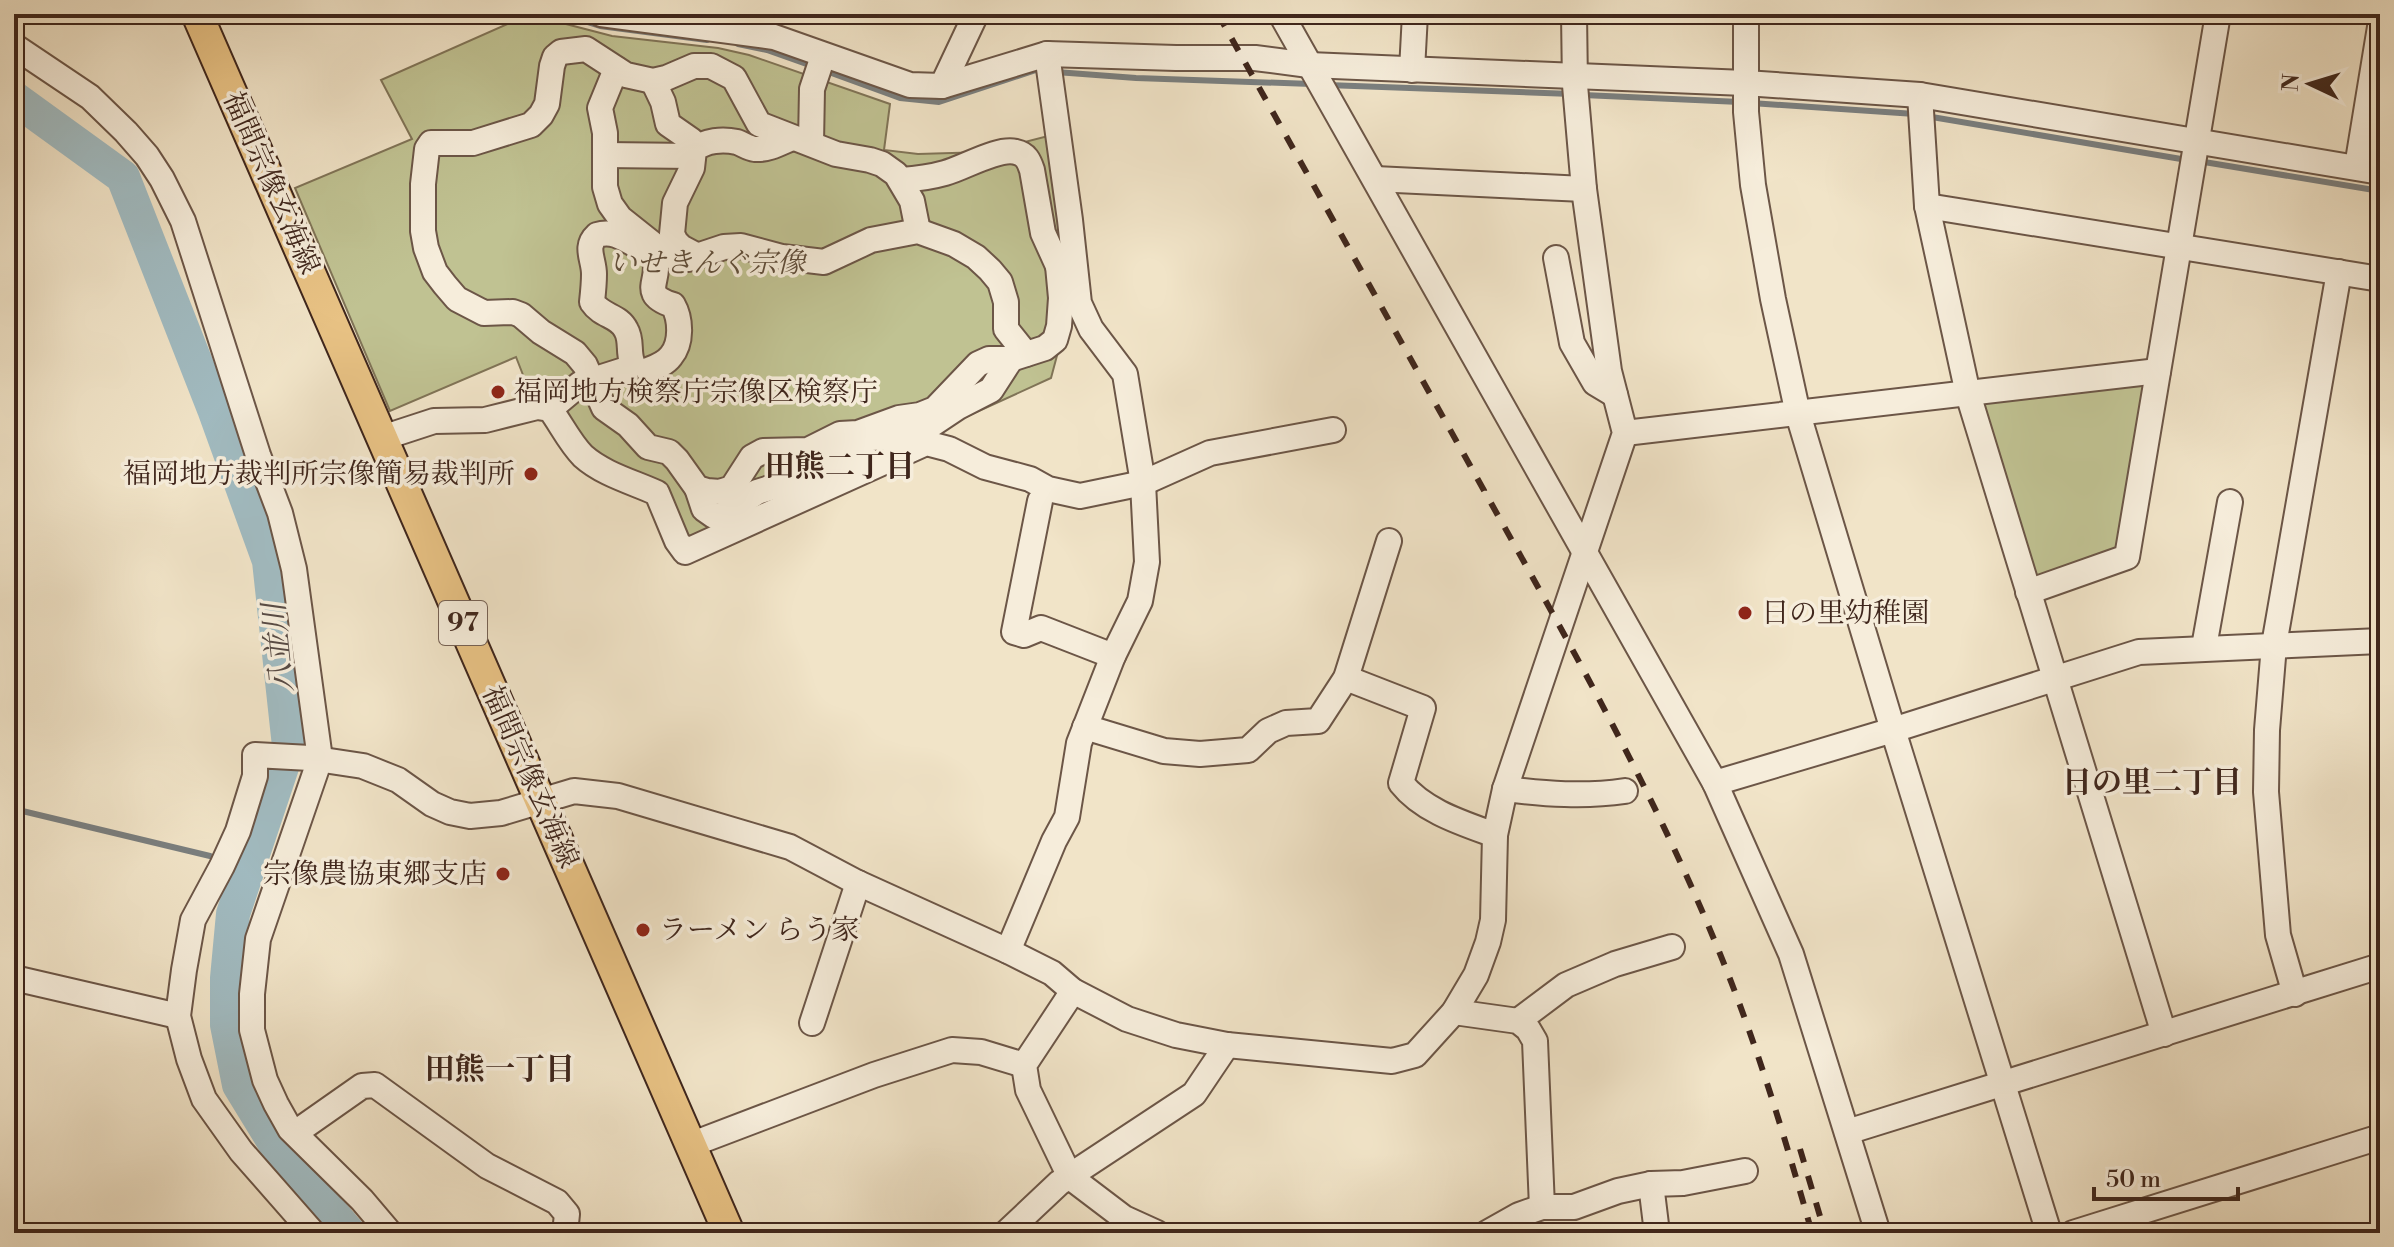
<svg xmlns="http://www.w3.org/2000/svg" width="2394" height="1247" font-family="'Libre Bodoni','Noto Serif JP',serif">
	<rect width="100%" height="100%" fill="#f1e4c8"/>
	<filter id="stains"><feTurbulence type="fractalNoise" baseFrequency=".0025" numOctaves="4"/><feColorMatrix values="0 0 0 0 .2 0 0 0 0 .09 0 0 0 0 .02 0 0 0 .5 -.17"/></filter>
	<radialGradient id="worn" r=".72"><stop offset=".6" stop-color="#630" stop-opacity="0"/><stop offset="1" stop-color="#630" stop-opacity=".3"/></radialGradient>
	<g fill="#c0c292" stroke="#807457" stroke-width="2">
		<polygon points="530,14 549,14 566,24 612,36 718,48 749,55 890,104 884,150 918,154 986,152 1052,135 1071,303 1051,378 688,544 664,492 602,462 534,403 516,357 390,411 295,188 412,139 381,80"/>
		<polygon points="2137,381 2147,387 2121,546 2113,554 2040,581 2030,573 1981,409 1985,400"/>
	</g>
	<g fill="none" stroke-linecap="round" stroke-linejoin="round">
		<g stroke="#7a7f7f" stroke-width="6">
			<polyline points="562,14 600,26 707,40"/>
			<polyline points="738,44 767,50 815,67"/>
			<polyline points="826,71 900,98 939,102 1036,70 1044,71"/>
			<polyline points="1056,72 1136,78 1312,84"/>
			<polyline points="1327,85 1572,94"/>
			<polyline points="1583,95 1740,102"/>
			<polyline points="1751,103 1915,114"/>
			<polyline points="1926,116 2187,160"/>
			<polyline points="2198,161 2380,191"/>
			<polyline points="14,809 210,856"/>
		</g>
		<polyline stroke="#a1bbc1" stroke-width="34" points="14,98 123,177 214,409 269,561 289,746 233,914 227,978 227,1025 239,1085 280,1152 349,1233"/>
		<defs>
			<g id="minor">
				<polyline points="601,14 774,37 910,85 942,86 1047,54 1176,58 1255,58 1309,65 1745,83 1920,95 2380,172"/>
				<polyline points="1281,14 1715,783 1791,954 1878,1233"/>
				<polyline points="1746,14 1746,112 1753,185 1773,299 1798,414 1893,730 2049,1233"/>
				<polyline points="14,46 90,97 126,132 147,156 162,179 183,221 258,455 280,513 294,569 320,759 258,939 252,994 252,1030 265,1080 276,1104 290,1129 362,1200 390,1233"/>
				<polyline points="616,69 600,108 605,133 605,187 610,204 620,218 664,253 674,257 688,259 724,247 741,246 782,257 824,262 871,240 918,231 954,244 976,257 990,270 1000,282 1006,302 1006,329 1026,354"/>
				<polyline points="1412,70 1415,14"/>
				<polyline points="653,81 663,102 668,124 691,140 697,147"/>
				<polyline points="942,86 976,14"/>
				<polyline points="1920,95 1927,206 1968,394 2164,1034"/>
				<polyline points="811,143 812,89 823,56"/>
				<polyline points="605,155 693,156"/>
				<polyline points="2357,167 2380,27"/>
				<polyline points="1375,179 1584,189"/>
				<path d="M901,180C916,179 931,177 945,173C964,168 998,147 1016,152C1026,154 1029,161 1032,170L1043,233L1058,266"/>
				<polyline points="1927,206 2380,279"/>
				<polyline points="918,231 912,201 896,174 882,164 870,160 836,154 759,124 734,78 711,66 694,66 666,78 653,81 626,75 586,49 561,52 555,57 552,66 547,104 541,115 531,125 473,143 431,143 427,149 423,184 423,231 426,248 435,272 445,285 457,299 484,313 513,312 521,315 541,332 575,353 585,365 604,408 628,425 648,447 669,452 677,460 697,488 707,491 720,492 732,488 752,457 763,451 808,450 840,434 858,433 899,418 920,415 935,409 978,364 989,359 1011,359 1045,348 1055,340 1059,326 1061,298 1058,266 1074,265"/>
				<path d="M698,256L681,247L676,242L672,234L675,203L692,168L694,150C705,140 723,139 737,142C743,144 748,148 755,149C768,150 780,143 792,138"/>
				<polyline points="1556,258 1572,343 1595,383 1615,395"/>
				<path d="M550,409L580,384L627,369L632,362C628,351 632,340 626,330C619,315 602,317 592,302C593,293 594,283 594,274C594,259 584,247 597,235C603,233 610,233 616,235C622,237 652,253 654,258C663,279 637,294 673,305C681,319 682,343 671,356C665,364 656,367 648,370"/>
				<polyline points="1625,433 2158,371"/>
				<path d="M382,438L434,421L485,420L537,407L550,409C561,424 570,443 583,456C603,474 633,482 657,493L677,541L685,552L926,443L949,449L985,467L1030,479L1048,489L1080,496L1143,483L1210,453L1333,430"/>
				<polyline points="697,488 704,509 714,516 722,516 757,492 789,482 813,468 829,467 840,457 856,450 872,438 900,436 922,431 958,407 991,390 1011,359"/>
				<polyline points="1040,501 1014,632 1024,635 1041,628 1113,656"/>
				<polyline points="2028,592 2127,557 2218,14"/>
				<polyline points="2204,647 2230,502"/>
				<path d="M1346,678L1423,708L1401,783C1423,811 1462,823 1495,835"/>
				<polyline points="1085,727 1164,751 1200,754 1248,750 1268,731 1286,723 1318,721 1346,678 1389,541"/>
				<polyline points="1715,783 1893,730 2139,652 2380,641"/>
				<path d="M1505,789C1546,794 1584,797 1625,791"/>
				<polyline points="1008,951 1054,841 1067,817 1079,743 1113,656 1140,601 1147,562 1143,483 1125,374 1091,329 1079,303 1070,220 1047,54"/>
				<polyline points="14,978 178,1016"/>
				<polyline points="1073,991 1024,1065 1028,1090 1070,1177 1124,1218 1157,1233"/>
				<polyline points="2295,994 2278,935 2266,792 2267,730 2274,645 2339,272"/>
				<polyline points="1454,1012 1518,1021 1528,1029 1535,1041 1542,1207"/>
				<polyline points="1518,1021 1566,985 1615,964 1672,947"/>
				<polyline points="812,1023 858,883"/>
				<polyline points="1847,1132 2380,966"/>
				<polyline points="295,1133 362,1086 375,1085 487,1166 557,1202 567,1214 565,1233"/>
				<polyline points="690,1145 874,1075 952,1050 981,1052 1024,1065"/>
				<polyline points="1651,1184 1657,1233"/>
				<polyline points="313,1233 241,1151 204,1099 189,1059 178,1016 184,970 193,920 222,866 238,831 255,776 255,755 310,758 363,766 398,780 432,804 450,812 470,816 501,813 574,791 618,796 790,847 858,883 1008,951 1052,973 1073,991 1127,1019 1176,1035 1227,1045 1392,1061 1415,1055 1454,1012 1476,975 1488,942 1493,920 1495,835 1505,789 1625,433 1609,371 1584,189 1575,85 1574,14"/>
				<polyline points="1006,1233 1059,1183 1194,1094 1227,1045"/>
				<polyline points="1487,1233 1519,1215 1542,1207 1574,1207 1618,1191 1651,1184 1683,1183 1745,1171"/>
				<polyline points="2073,1233 2380,1137"/>
			</g>
			<polyline id="major" points="197,14 729,1233"/>
		</defs>
		<use href="#minor" stroke="#6c5647" stroke-width="28"/>
		<use href="#major" stroke="#3f261c" stroke-width="34"/>
		<use href="#minor" stroke="#f6eddb" stroke-width="24"/>
		<use href="#major" stroke="#e8c284" stroke-width="30"/>
		<g stroke="#3f261c" stroke-width="6" stroke-dasharray="14 14" stroke-linecap="butt">
			<path d="M1218,14C1309,177 1400,340 1491,503C1580,662 1670,821 1735,992C1765,1071 1789,1152 1812,1233"/>
			<polyline points="1800,1149 1825,1233"/>
		</g>
	</g>
	<g fill="#8f2418" stroke="#f6eddb" stroke-width="3">
		<circle cx="498" cy="392" r="8"/>
		<circle cx="531" cy="474" r="8"/>
		<circle cx="1745" cy="613" r="8"/>
		<circle cx="503" cy="874" r="8"/>
		<circle cx="643" cy="930" r="8"/>
	</g>
	<g text-anchor="middle" dominant-baseline="central" stroke-width="7" stroke-linejoin="round" paint-order="stroke">
		<rect fill="#f6eddb" stroke="#766255" stroke-width="2" x="439" y="601" width="48" height="44" rx="6"/>
		<g font-size="26" font-weight="bold" fill="#3f261c">
			<text x="463" y="623">97</text>
		</g>
		<g font-size="28" fill="#3f261c" stroke="#f6eddb">
			<text transform="translate(271 183) rotate(66)">福間宗像玄海線</text>
			<text transform="translate(530 777) rotate(66)">福間宗像玄海線</text>
		</g>
		<g font-size="28" font-style="italic" fill="#5f4d3a" stroke="#f6eddb">
			<text x="707" y="263">いせきんぐ宗像</text>
		</g>
		<g font-size="28" fill="#3f261c" stroke="#f6eddb" text-anchor="start">
			<text x="514" y="392">福岡地方検察庁宗像区検察庁</text>
			<text x="515" y="474" text-anchor="end">福岡地方裁判所宗像簡易裁判所</text>
			<text x="1761" y="613">日の里幼稚園</text>
			<text x="487" y="874" text-anchor="end">宗像農協東郷支店</text>
			<text x="659" y="930">ラーメン らう家</text>
		</g>
		<g font-size="30" font-weight="bold" fill="#3f261c" stroke="#f6eddb">
			<text x="840" y="467">田熊二丁目</text>
			<text x="2152" y="783">日の里二丁目</text>
			<text x="500" y="1070">田熊一丁目</text>
		</g>
		<g font-size="30" font-style="italic" fill="#584b45" stroke="#f6eddb">
			<text transform="translate(279 648) rotate(-96)">八並川</text>
		</g>
	</g>
	<rect width="2394" height="1247" fill="none" stroke="#f1e4c8" stroke-width="48"/>
	<rect x="16" y="16" width="2362" height="1215" fill="none" stroke="#3f261c" stroke-width="4"/>
	<rect x="24" y="24" width="2346" height="1199" fill="none" stroke="#3f261c" stroke-width="2"/>
	<g transform="translate(2310 84) rotate(274)" stroke="#f6eddb" stroke-width="6" paint-order="stroke">
	<path d="M0-6L14 30L0 20L-14 30Z" fill="#3f261c"/>
	<text y="-12" font-size="22" font-weight="bold" text-anchor="middle" fill="#3f261c">N</text>
	</g>
	<path d="M2094 1187v12h144v-12" fill="none" stroke="#3f261c" stroke-width="4"/>
	<text x="2106" y="1187" font-size="24" fill="#3f261c" stroke="#f6eddb" stroke-width="6" paint-order="stroke">50 m</text>
	<rect width="100%" height="100%" filter="url(#stains)"/>
	<rect width="100%" height="100%" fill="url(#worn)"/>
</svg>
